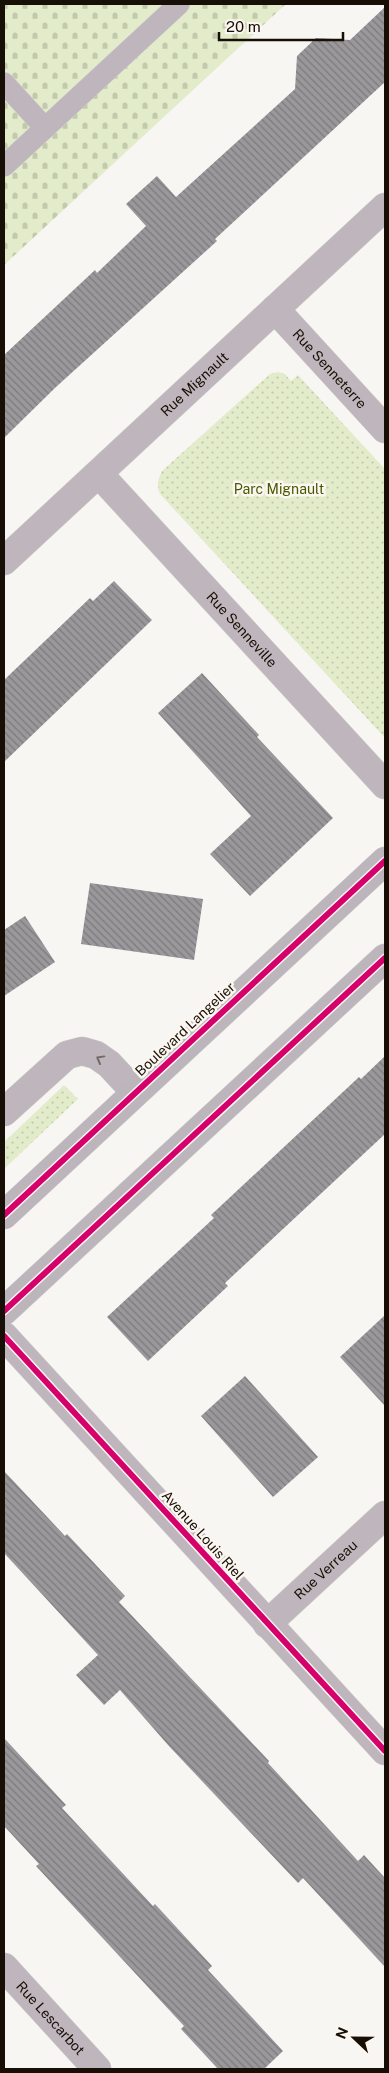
<svg xmlns="http://www.w3.org/2000/svg" width="389" height="2073" font-family="'Public Sans',sans-serif">
	<defs>
		<pattern id="grass-dots" width="8" height="8" patternUnits="userSpaceOnUse" patternTransform="scale(1.25)"><rect width="8" height="8" fill="#e3ecca"/><path d="M2 2h.1M6 6h.1" fill="none" stroke="#c2c9ac" stroke-width="1.8" stroke-linecap="round"/></pattern>
		<pattern id="cemetery-stones" width="16" height="16" patternUnits="userSpaceOnUse" patternTransform="scale(1.25)"><rect width="16" height="16" fill="#e3ecca"/><path d="M2 7V4a2 2 0 0 1 4 0v3zM10 15v-3a2 2 0 0 1 4 0v3z" fill="#c2c9ac"/></pattern>
		<pattern id="building-back-hatch" width="6" height="6" patternUnits="userSpaceOnUse" patternTransform="scale(1.25)"><rect width="6" height="6" fill="#9b989c"/><path d="M-1 5l2 2M0 0l6 6M5-1l2 2" fill="none" stroke="#7d7a7d"/></pattern>
	</defs>
	<rect width="100%" height="100%" fill="#f8f6f3"/>
	<g fill="url(#grass-dots)">
		<path d="M278,372L285,374L291,381L298,375L385,469V738L160,494C156,485 158,479 162,471L270,374Z"/>
		<polygon points="64,1085 78,1099 4,1169 4,1142"/>
	</g>
	<polygon fill="url(#cemetery-stones)" points="4,4 286,4 4,265"/>
	<g fill="url(#building-back-hatch)">
		<polygon points="385,7 385,82 215,239 217,241 56,387 4,438 4,355 95,270 97,273 146,226 126,204 157,176 176,197 295,89 297,56 316,38 350,40"/>
		<polygon points="114,581 152,620 4,762 4,680 90,598 93,601"/>
		<polygon points="202,673 259,735 257,737 333,818 250,896 210,854 251,816 158,713"/>
		<polygon points="90,883 203,899 194,960 81,944"/>
		<polygon points="25,916 55,962 4,996 4,930"/>
		<polygon points="385,1056 385,1134 225,1283 228,1286 148,1361 107,1317 214,1218 211,1215 359,1077 361,1079"/>
		<polygon points="385,1315 385,1406 340,1357"/>
		<polygon points="245,1376 318,1457 273,1497 201,1416"/>
		<polygon points="4,1471 65,1536 67,1534 125,1596 119,1602 269,1761 268,1763 358,1861 364,1855 385,1878 385,1967 303,1878 298,1883 168,1745 120,1690 104,1705 76,1675 98,1655 4,1553"/>
		<polygon points="4,1738 66,1805 62,1808 153,1906 155,1904 212,1966 208,1970 283,2051 264,2069 218,2069 181,2029 184,2026 36,1866 39,1864 4,1826"/>
	</g>
	<g fill="none" stroke-linecap="round" stroke-linejoin="round">
		<defs>
			<g id="service">
				<polyline points="4,83 45,128"/>
				<polyline points="4,166 179,4"/>
			</g>
			<g id="minor">
				<path id="s1" d="M275,309L385,429"/>
				<path id="s2" d="M99,474L385,785"/>
				<path id="s3" d="M4,561L385,207"/>
				<polyline points="4,1112 67,1055 82,1051 96,1055 109,1064 135,1092"/>
				<polyline points="4,1336 385,1751"/>
				<path id="s4" d="M267,1624L385,1515"/>
				<path id="s5" d="M4,1967L97,2069"/>
			</g>
			<g id="secondary">
				<polyline points="4,1215 385,861"/>
				<polyline points="4,1311 385,958"/>
			</g>
		</defs>
		<use href="#service" stroke="#d3d1ce" stroke-width="22"/>
		<use href="#minor" stroke="#d3d1ce" stroke-width="29"/>
		<use href="#secondary" stroke="#d3d1ce" stroke-width="29"/>
		<use href="#service" stroke="#beb6bc" stroke-width="21"/>
		<use href="#minor" stroke="#beb6bc" stroke-width="28"/>
		<use href="#secondary" stroke="#bcb5bb" stroke-width="28"/>
		<defs>
			<g id="cycleway">
				<polyline points="4,1215 385,861"/>
				<polyline points="4,1311 385,958"/>
				<polyline points="4,1336 385,1751"/>
			</g>
		</defs>
		<use href="#cycleway" stroke="#fbf6f0" stroke-width="9"/>
		<use href="#cycleway" stroke="#d6006c" stroke-width="6"/>
	</g>
	<defs><path id="oneway-chevron" d="M-2-3.5L2.5 0L-2 3.5" fill="none" stroke-width="1.6" stroke-linecap="round" stroke-linejoin="round" transform="scale(1.25)"/></defs>
	<use stroke="#736a6a" href="#oneway-chevron" transform="translate(100 1059) rotate(-151)"/>
	<g text-anchor="middle" dominant-baseline="central" stroke-width="5" stroke-linejoin="round" paint-order="stroke">
		<g font-size="14" fill="#170e05" stroke="#fbf6f0">
			<text stroke="none"><textPath href="#s1" startOffset="81">Rue Senneterre</textPath></text>
			<text stroke="none"><textPath href="#s3" startOffset="260">Rue Mignault</textPath></text>
			<text stroke="none"><textPath href="#s2" startOffset="211">Rue Senneville</textPath></text>
			<text transform="translate(185 1029) rotate(-43)">Boulevard Langelier</text>
			<text transform="translate(203 1535) rotate(48)">Avenue Louis Riel</text>
			<text stroke="none"><textPath href="#s4" startOffset="80">Rue Verreau</textPath></text>
			<text stroke="none"><textPath href="#s5" startOffset="69">Rue Lescarbot</textPath></text>
		</g>
		<g font-size="14" fill="#475901" stroke="#fbf6f0">
			<text x="279" y="489">Parc Mignault</text>
		</g>
	</g>
	<rect width="389" height="2073" fill="none" stroke="#170e05" stroke-width="10"/>
	<g transform="translate(354 2038) rotate(292)" stroke="#fbf6f0" stroke-width="4" paint-order="stroke">
	<path d="M0-4L9 19L0 12L-9 19Z" fill="#170e05"/>
	<text y="-8" font-size="14" font-weight="bold" text-anchor="middle" fill="#170e05">N</text>
	</g>
	<path d="M219 32v8h124v-8" fill="none" stroke="#170e05" stroke-width="2.5"/>
	<text x="226" y="32" font-size="15" fill="#170e05" stroke="#fbf6f0" stroke-width="4" paint-order="stroke">20 m</text>
</svg>
